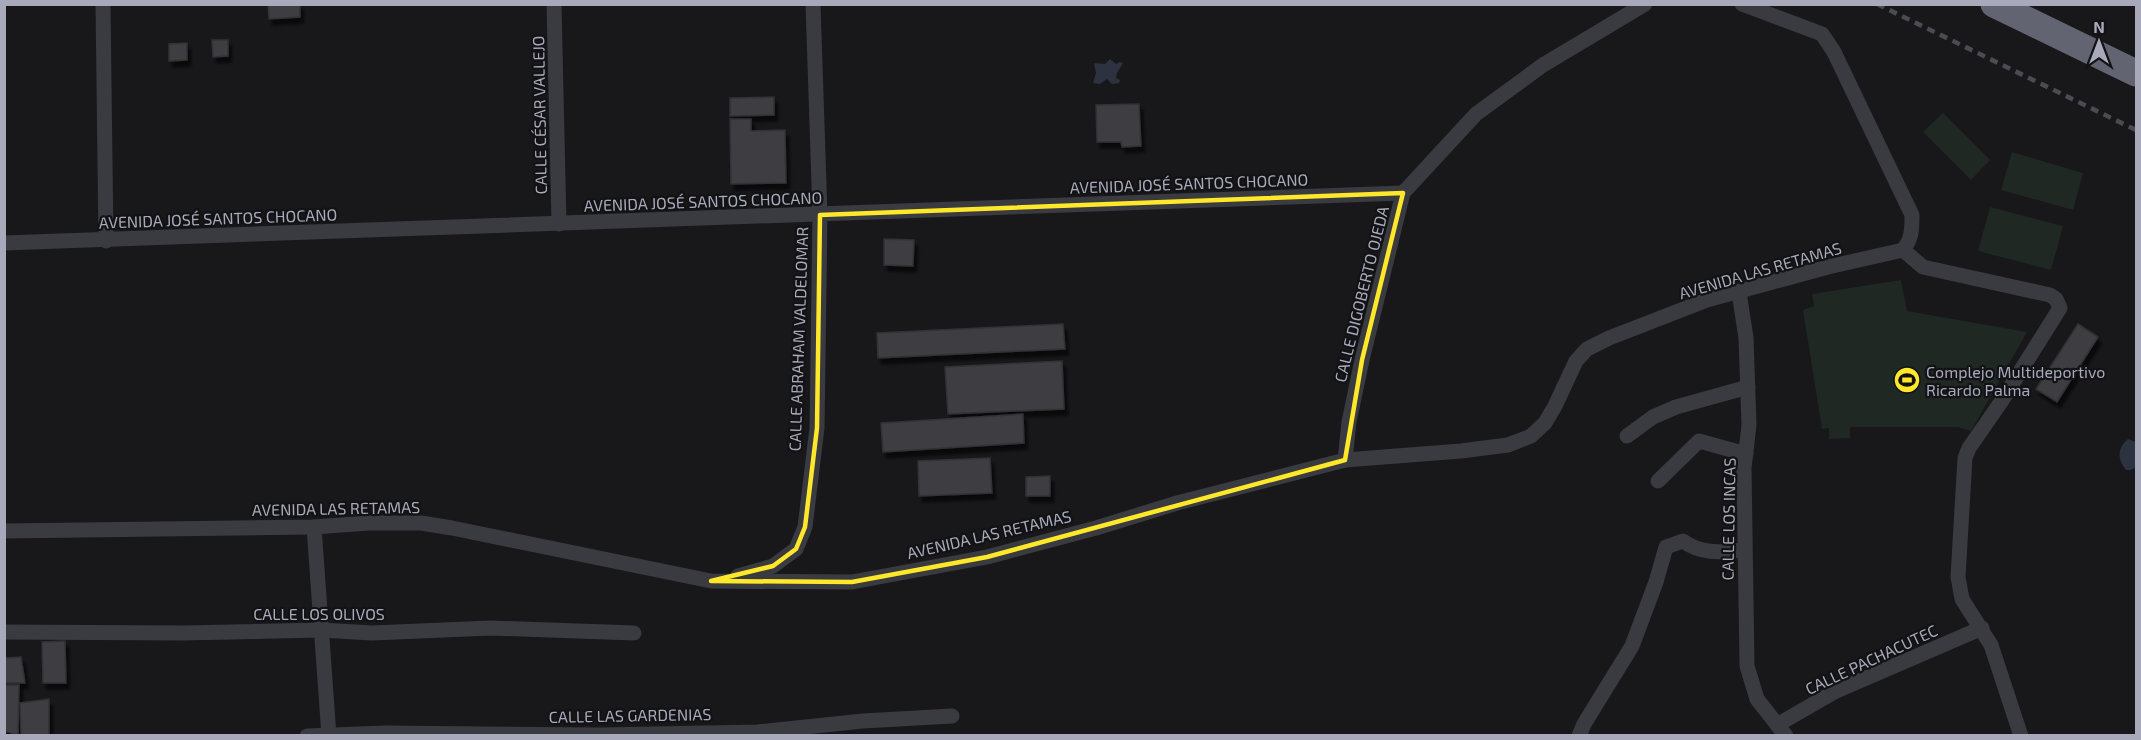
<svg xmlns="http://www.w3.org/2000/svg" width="2141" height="740" font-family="'Exo 2',sans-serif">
	<defs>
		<filter id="shadow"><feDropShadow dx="3.5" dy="6" stdDeviation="1.5" flood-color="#0009"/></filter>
	</defs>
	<rect width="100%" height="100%" fill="#18171a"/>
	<g fill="#1f2822">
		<polygon points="1943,113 1990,160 1971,180 1923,132"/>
		<polygon points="2012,152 2083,173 2073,210 2001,190"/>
		<polygon points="1990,207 2063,226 2051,270 1978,251"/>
		<polygon points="1901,280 1907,311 2027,332 1971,431 1958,427 1850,427 1850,438 1829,439 1829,428 1822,429 1803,310 1814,306 1812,294"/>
	</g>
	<g fill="#2c323f">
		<polygon points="1110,59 1116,64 1120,62 1123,63 1117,73 1116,78 1120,80 1119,83 1112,84 1107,79 1100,84 1093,83 1096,73 1094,63 1105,64"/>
		<path d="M2128,439L2136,442V467L2131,470H2126C2117,459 2117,448 2128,439Z"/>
	</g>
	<g fill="#3c3c42" stroke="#323136" stroke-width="1.5" filter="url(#shadow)">
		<polygon points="268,4 300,4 300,17 269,19"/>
		<polygon points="212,40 228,40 228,56 213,57"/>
		<polygon points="187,43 187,60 169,61 169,44"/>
		<polygon points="774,97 774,115 730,116 730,98"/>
		<polygon points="1139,104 1141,146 1122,147 1121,142 1097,142 1096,105"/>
		<polygon points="730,119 751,119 751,131 785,130 786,183 731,184"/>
		<polygon points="884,239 914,240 913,266 884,265"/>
		<polygon points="1063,324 1065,349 878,358 877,333"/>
		<polygon points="2078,324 2098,337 2057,402 2036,389"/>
		<polygon points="1062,361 1064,409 948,414 945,367"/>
		<polygon points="1023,414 1024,443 883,452 881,423"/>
		<polygon points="990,458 992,493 919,496 918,461"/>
		<polygon points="1050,476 1050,496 1026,496 1026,477"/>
		<polygon points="65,641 66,683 43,683 42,642"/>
		<polygon points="21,657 25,683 4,683 4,658"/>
		<polygon points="4,685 19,685 18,735 4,731"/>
		<polygon points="49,699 49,736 21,735 20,703"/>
	</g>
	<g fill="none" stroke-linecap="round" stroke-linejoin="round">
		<g stroke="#3a3a41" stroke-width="15">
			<polyline points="103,4 106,241"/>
			<polyline points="554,4 559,224"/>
			<polyline points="4,243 1403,193"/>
			<polyline points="1903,250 1923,267 2050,295 2056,299 2060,308 2001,402 1969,448 1965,458 1958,577 1962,599 1991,645 2021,736"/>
			<polyline points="1739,292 1746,338 1749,425 1744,468 1747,666 1757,699 1786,736"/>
			<polyline points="1627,436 1653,417 1676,407 1748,387"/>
			<polyline points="1345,460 1349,422 1362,360 1403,193 1476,114 1543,65 1645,4"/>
			<polyline points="1658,481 1699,441 1746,454"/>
			<polyline points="314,527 329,736"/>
			<path d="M4,531L314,527L369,523H421L452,528L711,581L852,582L987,557L1096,528L1177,503L1345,460L1461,451L1508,445L1531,436L1545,423L1555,406L1576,361L1587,349L1609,338L1707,300L1828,267L1903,250C1912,239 1912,229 1912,215L1834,52L1822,34L1742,4"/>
			<polyline points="738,576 773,566 796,549 805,527 817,428 820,215 813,4"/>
			<polyline points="4,632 182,633 321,630 372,633 491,628 634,633"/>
			<polyline points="1777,725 1836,691 1982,628"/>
			<polyline points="307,736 386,733 601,735 757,732 863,721 952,716"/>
			<path d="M1579,736L1584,724L1632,646L1656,582L1666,547L1683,541C1702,555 1722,552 1744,550"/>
		</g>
		<polyline stroke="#636471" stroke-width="27" points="1994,4 2136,73"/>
		<polyline stroke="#4b4b54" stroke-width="4.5" stroke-dasharray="8 6" stroke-linecap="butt" points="1877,4 2136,130"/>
	</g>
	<path fill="none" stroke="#ffe82a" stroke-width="4.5" stroke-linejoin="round" d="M1403,193L1362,360L1345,460L987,557L852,582L711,581L773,566L796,549L805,527L817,428L820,215Z"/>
	<defs>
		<symbol id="stadium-disc" viewBox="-11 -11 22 22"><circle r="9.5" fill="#ffe82a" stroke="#131215"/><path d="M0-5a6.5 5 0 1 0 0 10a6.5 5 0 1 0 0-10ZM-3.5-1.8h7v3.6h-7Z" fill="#111"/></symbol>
	</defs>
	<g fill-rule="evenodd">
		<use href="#stadium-disc" x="1892" y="365" width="30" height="30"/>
	</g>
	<g text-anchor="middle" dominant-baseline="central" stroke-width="4.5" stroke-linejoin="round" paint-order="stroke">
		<g font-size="16" fill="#a8aabb" stroke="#131215">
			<text transform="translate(539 115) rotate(-91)">CALLE CÉSAR VALLEJO</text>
			<text transform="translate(1189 183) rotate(-2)">AVENIDA JOSÉ SANTOS CHOCANO</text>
			<text transform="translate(703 201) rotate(-2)">AVENIDA JOSÉ SANTOS CHOCANO</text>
			<text transform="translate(218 218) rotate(-2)">AVENIDA JOSÉ SANTOS CHOCANO</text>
			<text transform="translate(1760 270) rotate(-16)">AVENIDA LAS RETAMAS</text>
			<text transform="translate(1361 294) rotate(-76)">CALLE DIGOBERTO OJEDA</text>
			<text transform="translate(798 339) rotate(-88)">CALLE ABRAHAM VALDELOMAR</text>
			<text transform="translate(336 508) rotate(-1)">AVENIDA LAS RETAMAS</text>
			<text transform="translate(1728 519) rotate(-89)">CALLE LOS INCAS</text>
			<text transform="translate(989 534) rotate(-13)">AVENIDA LAS RETAMAS</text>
			<text x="319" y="613">CALLE LOS OLIVOS</text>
			<text transform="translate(1871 659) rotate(-25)">CALLE PACHACUTEC</text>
			<text transform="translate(630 715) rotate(-1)">CALLE LAS GARDENIAS</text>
		</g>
		<g font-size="16" fill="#a8aabb" stroke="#131215" text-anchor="start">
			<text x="1926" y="371">Complejo Multideportivo<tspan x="1926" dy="18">Ricardo Palma</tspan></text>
		</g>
	</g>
	<rect width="2141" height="740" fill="none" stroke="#a8aabb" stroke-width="12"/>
	<g transform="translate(2099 42)" stroke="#131215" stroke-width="4.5" paint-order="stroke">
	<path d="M0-4.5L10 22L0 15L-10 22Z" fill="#a8aabb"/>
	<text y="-9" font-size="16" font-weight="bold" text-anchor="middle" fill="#a8aabb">N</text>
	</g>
</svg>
